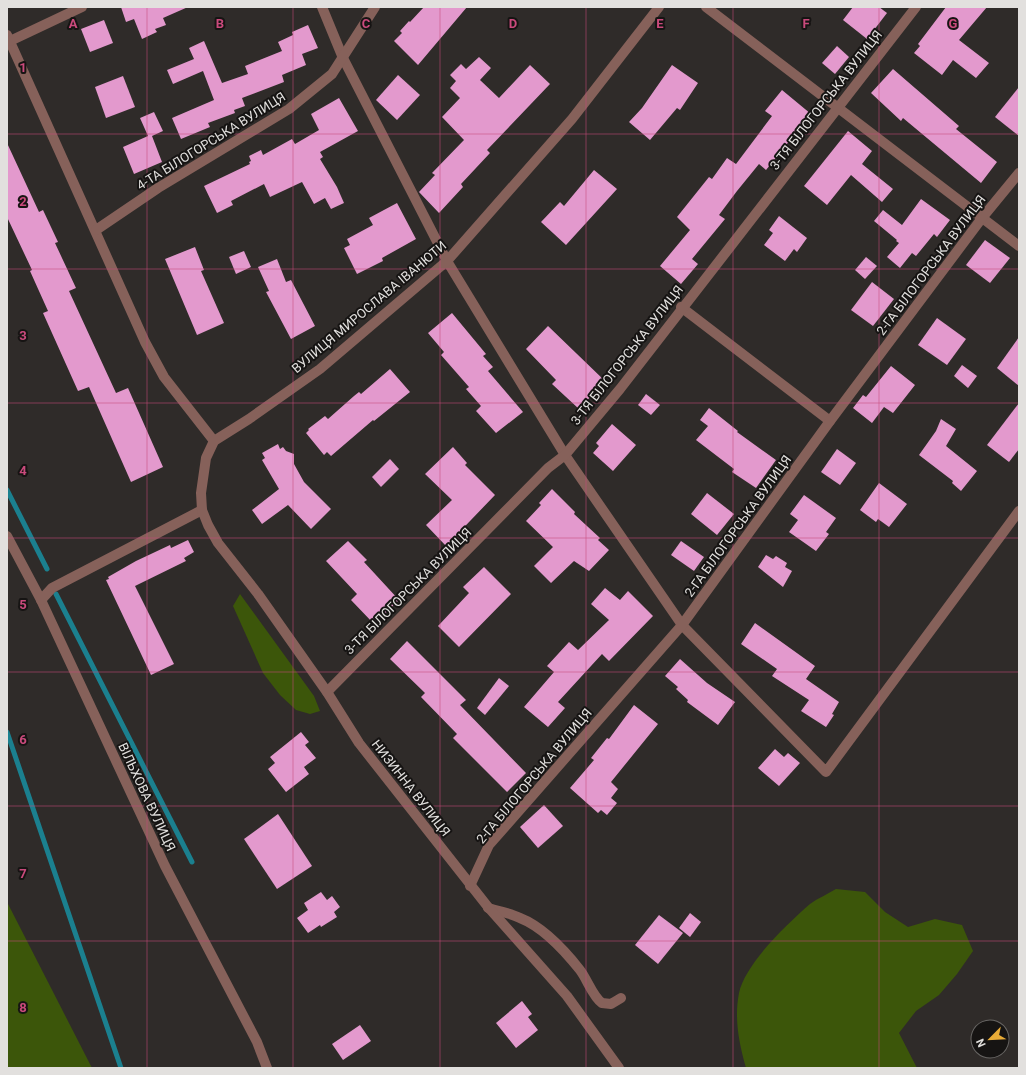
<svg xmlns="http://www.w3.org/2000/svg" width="1026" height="1075" font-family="Roboto,sans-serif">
	<rect width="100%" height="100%" fill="#2f2b29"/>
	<g fill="#3c560a">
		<polygon points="240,594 314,696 320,711 310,714 296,710 280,695 263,673 233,606"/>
		<path d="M836,889L865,892L885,912L908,927L935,919L962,925L973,951L957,974L939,995L916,1011L899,1033L917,1068H746C739,1043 734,1019 739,993C745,964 787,924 810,904C818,898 828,894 836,889Z"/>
		<polygon points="7,902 92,1068 7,1068"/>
	</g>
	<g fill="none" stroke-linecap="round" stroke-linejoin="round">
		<g stroke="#1b808f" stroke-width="5">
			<polyline points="7,490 47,569"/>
			<polyline points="56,594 192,862"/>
			<polyline points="7,732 121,1068"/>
		</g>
	</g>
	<g fill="#e399cd">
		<polygon points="121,7 188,7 163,18 166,25 155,29 157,32 142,39 134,19 126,22"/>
		<polygon points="424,7 467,7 418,65 394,41 402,33 400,31 409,21 410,22"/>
		<polygon points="853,7 879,7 887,13 867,39 843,20"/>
		<polygon points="946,7 987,7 959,40 989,63 976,78 953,60 942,75 914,53 920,46 918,44"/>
		<polygon points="104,20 113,43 90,52 81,29"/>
		<polygon points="308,25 318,48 302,54 306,65 282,75 284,82 242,98 245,106 234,110 235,113 208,123 210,127 181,139 172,118 214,100 203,71 173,84 167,70 194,59 189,48 204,41 222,83 248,74 245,66 282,51 278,42 293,35 292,32"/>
		<polygon points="837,46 849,57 835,74 822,63"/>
		<polygon points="479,57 491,68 480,80 499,98 530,65 550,84 487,150 490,153 461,184 463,187 439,213 419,192 435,175 432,173 464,140 442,117 460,98 450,88 456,81 450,75 461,64 466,69"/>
		<polygon points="672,65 698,83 680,110 677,108 650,140 629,122 642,108"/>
		<polygon points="893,69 959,126 956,129 997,162 981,183 903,118 901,121 871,93"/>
		<polygon points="398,75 420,95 397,120 376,100"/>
		<polygon points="123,76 135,107 106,118 95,87"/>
		<polygon points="1019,87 1019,136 995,117"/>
		<polygon points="782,90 811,114 766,170 759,164 737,191 719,215 725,219 692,259 698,264 681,284 660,266 690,230 677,217 709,177 712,179 727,158 736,164 772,116 765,111"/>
		<polygon points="339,98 358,131 320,152 323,157 320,159 337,187 344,203 331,209 325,198 314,204 302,182 270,197 264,184 231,201 233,205 217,213 204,186 250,164 249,162 251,161 249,156 261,150 263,155 292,139 295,144 319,130 311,114"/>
		<polygon points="154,112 163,131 152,136 162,162 134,174 123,147 148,136 140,118"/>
		<polygon points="848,131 872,151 862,164 893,189 882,202 851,175 827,205 804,186"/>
		<polygon points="7,143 39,212 43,210 58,242 55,243 76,288 69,291 116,393 128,388 163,467 131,482 89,387 78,391 43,313 48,311 30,271 32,270 7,217"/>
		<polygon points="594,170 617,189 566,245 541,222 560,202 564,206"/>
		<polygon points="921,199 950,220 937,237 934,234 916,256 912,253 900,268 887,257 899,243 896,241 897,240 874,221 883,210 902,225"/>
		<polygon points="397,203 416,239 382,258 383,261 357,274 344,248 350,245 347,239 373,225 369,218"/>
		<polygon points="779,216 807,238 797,252 794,249 785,261 764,245 773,233 769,230"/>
		<polygon points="985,240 1010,258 990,283 966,265"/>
		<polygon points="195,247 204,270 201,271 224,323 197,335 165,259"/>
		<polygon points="244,251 251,267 236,274 229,257"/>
		<polygon points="866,257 877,266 865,279 855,270"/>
		<polygon points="277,259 286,282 291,280 315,326 291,339 266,292 269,291 258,267"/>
		<polygon points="872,282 894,299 873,326 851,310"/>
		<polygon points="452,313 486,354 483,356 493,367 488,371 523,412 496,433 476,411 481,406 466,389 469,387 441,355 444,352 428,333"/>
		<polygon points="937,318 966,339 947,365 918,345"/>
		<polygon points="548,326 605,381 579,409 552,384 556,380 526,349"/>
		<polygon points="1019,337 1019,386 997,368"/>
		<polygon points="962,365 977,376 968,388 954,376"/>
		<polygon points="891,366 915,385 893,413 884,407 872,423 853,408 863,395 866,397"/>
		<polygon points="390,369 410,392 374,421 373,420 331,456 327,452 324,455 306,433 309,430 308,429 325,416 328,419 354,396 359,392 361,394"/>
		<polygon points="646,394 660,405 651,415 638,405"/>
		<polygon points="1019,403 1019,449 1009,462 987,445"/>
		<polygon points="709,408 738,431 737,432 776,460 756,488 732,472 734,469 696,440 708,426 700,420"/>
		<polygon points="941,419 956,429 946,446 977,471 961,491 952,483 953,481 919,455 936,431"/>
		<polygon points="612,424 636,445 613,471 593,453 599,446 596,443"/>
		<polygon points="278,444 280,449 283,447 286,451 294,454 294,464 304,482 331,509 311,529 288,505 262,524 252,510 279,489 262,460 265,458 262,453"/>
		<polygon points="453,447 467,463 465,465 495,495 446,546 426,525 452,500 425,474"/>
		<polygon points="837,449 856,463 840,485 821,472"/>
		<polygon points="390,459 399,469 381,487 372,477"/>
		<polygon points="879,483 907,504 889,527 878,519 876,522 860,510"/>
		<polygon points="552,489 575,512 574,514 600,538 598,540 609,550 589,571 574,561 551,583 534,566 553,547 526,521 541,505 539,503"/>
		<polygon points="707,493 734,514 717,535 691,514"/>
		<polygon points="804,495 836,518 826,532 829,534 816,551 789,532 798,520 790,514"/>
		<polygon points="188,540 194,552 184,558 186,561 135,586 174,664 151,675 106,580 109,579 108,577 136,561 170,545 171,548"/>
		<polygon points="348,541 367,560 364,562 399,600 374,624 351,600 357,594 326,561"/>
		<polygon points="681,541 704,557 694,571 671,555"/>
		<polygon points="766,555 773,559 776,556 787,563 785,567 792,571 783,587 758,567"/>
		<polygon points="484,567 511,594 459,647 438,626 469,593 463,587"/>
		<polygon points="605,588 620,600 628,591 653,616 609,661 602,654 558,702 565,708 548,727 524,707 554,672 547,666 569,642 578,650 609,620 591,604"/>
		<polygon points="755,623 815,666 806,679 839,702 832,714 834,715 826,727 801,711 809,700 772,676 777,669 741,644"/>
		<polygon points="407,641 466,700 460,705 526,773 507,792 453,738 457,734 421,697 425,693 390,659"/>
		<polygon points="680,659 707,683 735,702 718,725 687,702 688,700 676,689 678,687 665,676"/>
		<polygon points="499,678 509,686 485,715 477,708"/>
		<polygon points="634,705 658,724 611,782 618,789 611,798 617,803 607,815 601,810 598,813 570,788 594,760 591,758 607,738 609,739"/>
		<polygon points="301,732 309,742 305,745 316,758 304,767 309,774 286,792 268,769 275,763 270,757"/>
		<polygon points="775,749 784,757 788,753 800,763 779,786 758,768"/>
		<polygon points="544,805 563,826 538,848 520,827"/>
		<polygon points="278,814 312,866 277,889 244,839"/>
		<polygon points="321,892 327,900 332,896 340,907 334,912 337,917 321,927 320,925 308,933 297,918 308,910 304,903"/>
		<polygon points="690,913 701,922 690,937 679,928"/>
		<polygon points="659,915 683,933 658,964 635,945"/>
		<polygon points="522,1001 532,1014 528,1017 538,1030 516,1048 496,1023"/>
		<polygon points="360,1025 371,1041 343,1060 332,1044"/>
	</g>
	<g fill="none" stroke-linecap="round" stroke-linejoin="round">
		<g stroke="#86615a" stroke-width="10">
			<polyline points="322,7 343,58 447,261 565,455 682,625 826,772 1019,511"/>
			<polyline points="706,7 1019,246"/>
			<polyline points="7,35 145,342 164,377 214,441"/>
			<polyline points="10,41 82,7"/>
			<polyline points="96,230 158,188 289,109 332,74 375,7"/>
			<polyline points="681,307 830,421"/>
			<polyline points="7,536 41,600 165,866 257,1042 267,1068"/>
			<polyline points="41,600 52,588 202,510"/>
			<polyline points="327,692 548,468 565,455 620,389 916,7"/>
			<polyline points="470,886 489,845 682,625 830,421 982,218 1019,173"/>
			<path d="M488,908C498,911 510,913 520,918C543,927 565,951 580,970C587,979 593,997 602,1003L611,1004L621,998"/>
			<polyline points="619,1068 567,996 488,907 359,743 327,692 258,594 218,543 208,525 202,510 201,493 206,458 214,441 249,419 320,369 447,261 572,119 659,7"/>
		</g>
	</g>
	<path fill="none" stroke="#ca4a7c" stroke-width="1" stroke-opacity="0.55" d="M147,7V1068M293,7V1068M440,7V1068M586,7V1068M733,7V1068M879,7V1068M7,134H1019M7,269H1019M7,403H1019M7,538H1019M7,672H1019M7,806H1019M7,941H1019"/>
	<g text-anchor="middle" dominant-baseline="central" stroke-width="4" stroke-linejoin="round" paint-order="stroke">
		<g font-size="13" fill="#e2e0de" stroke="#161413">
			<text transform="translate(826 100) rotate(-52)">3-ТЯ БІЛОГОРСЬКА ВУЛИЦЯ</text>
			<text transform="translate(211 141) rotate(-32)">4-ТА БІЛОГОРСЬКА ВУЛИЦЯ</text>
			<text transform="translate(931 265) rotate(-53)">2-ГА БІЛОГОРСЬКА ВУЛИЦЯ</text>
			<text transform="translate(369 307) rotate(-40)">ВУЛИЦЯ МИРОСЛАВА ІВАНЮТИ</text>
			<text transform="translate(627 355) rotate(-52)">3-ТЯ БІЛОГОРСЬКА ВУЛИЦЯ</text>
			<text transform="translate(738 526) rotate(-54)">2-ГА БІЛОГОРСЬКА ВУЛИЦЯ</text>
			<text transform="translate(408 591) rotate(-45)">3-ТЯ БІЛОГОРСЬКА ВУЛИЦЯ</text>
			<text transform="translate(534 776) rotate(-50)">2-ГА БІЛОГОРСЬКА ВУЛИЦЯ</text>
			<text transform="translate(411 788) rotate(52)">НИЗИННА ВУЛИЦЯ</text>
			<text transform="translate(147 797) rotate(65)">ВІЛЬХОВА ВУЛИЦЯ</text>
		</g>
	</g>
	<g font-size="13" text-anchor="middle" font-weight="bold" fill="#ca4a7c" stroke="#161413" stroke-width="4" stroke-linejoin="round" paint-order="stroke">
		<text x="73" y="28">A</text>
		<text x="220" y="28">B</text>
		<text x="366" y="28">C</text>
		<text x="513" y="28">D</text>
		<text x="660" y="28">E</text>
		<text x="806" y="28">F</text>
		<text x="953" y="28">G</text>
		<text x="23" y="72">1</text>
		<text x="23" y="206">2</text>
		<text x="23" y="340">3</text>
		<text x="23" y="475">4</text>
		<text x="23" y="609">5</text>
		<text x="23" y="744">6</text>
		<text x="23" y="878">7</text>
		<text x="23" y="1012">8</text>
	</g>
	<rect width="1026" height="1075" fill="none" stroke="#e2e0de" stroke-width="16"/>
	<g transform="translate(990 1039) rotate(246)"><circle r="19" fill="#161413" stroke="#686664"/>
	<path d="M0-3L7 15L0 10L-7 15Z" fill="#e8ab37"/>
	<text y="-6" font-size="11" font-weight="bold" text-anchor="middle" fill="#e2e0de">N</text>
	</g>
</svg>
